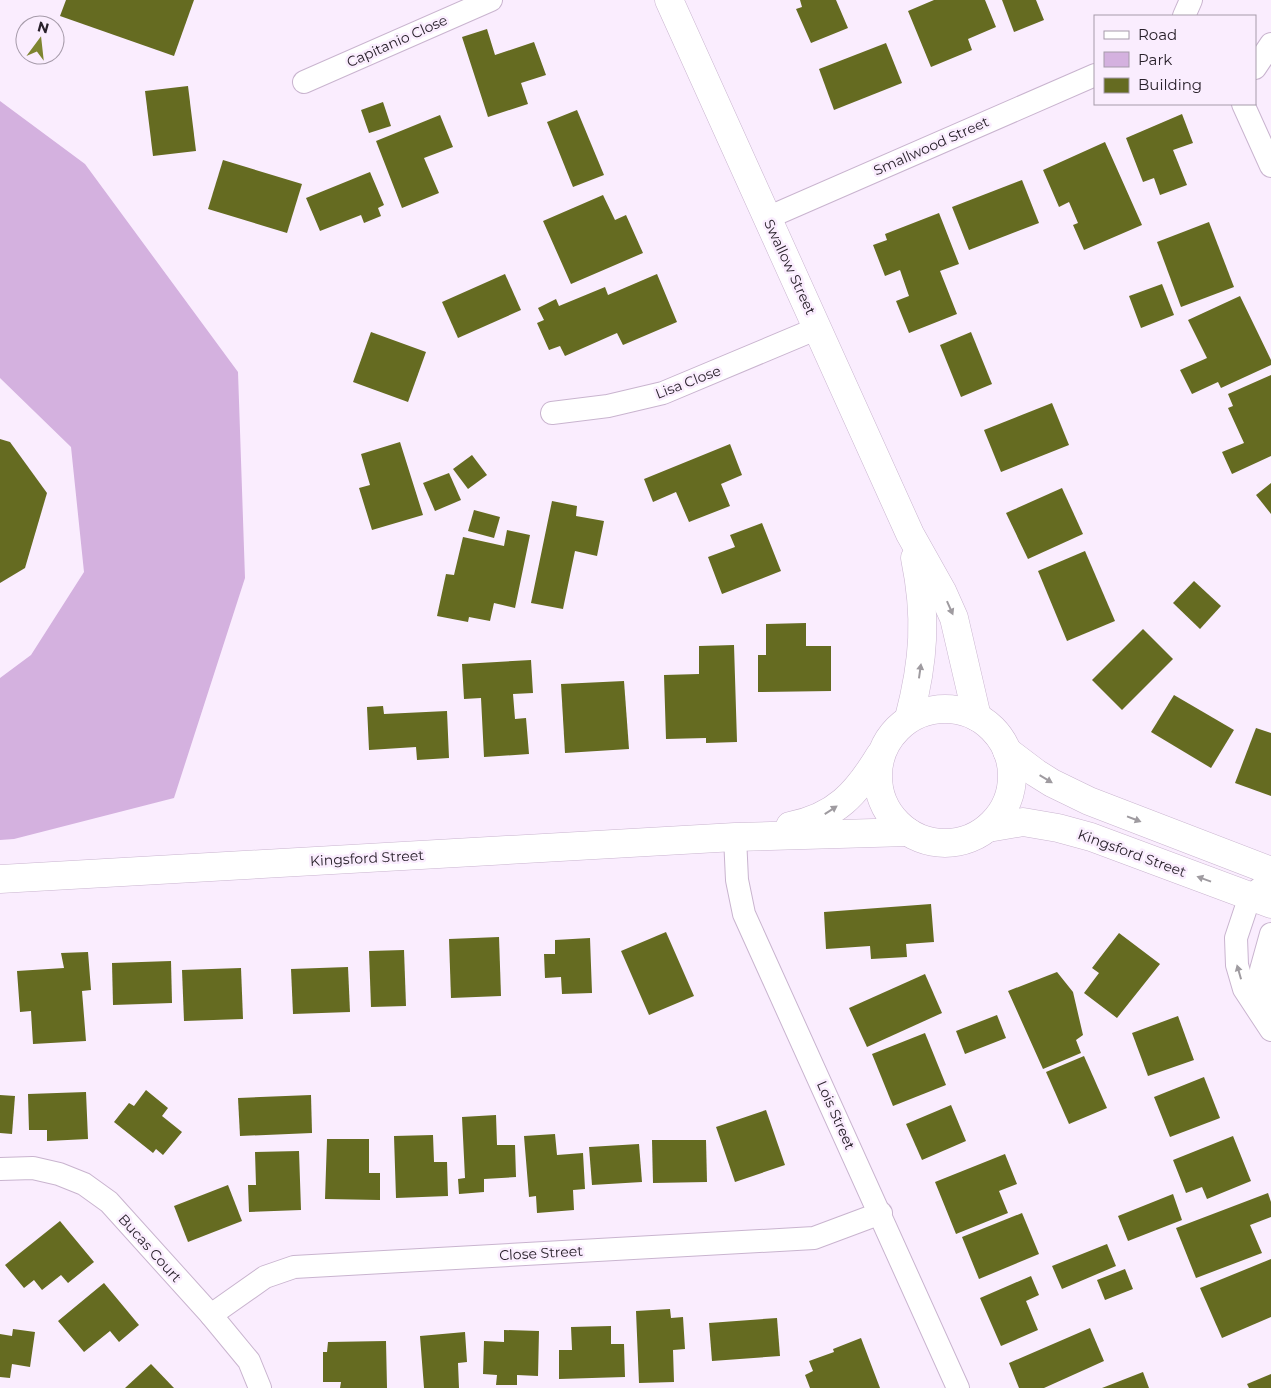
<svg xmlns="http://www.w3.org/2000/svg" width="1271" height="1388" font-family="Montserrat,sans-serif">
	<rect width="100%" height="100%" fill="#faedfe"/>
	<polygon fill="#d4b1df" points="0,101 85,164 238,372 245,578 174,798 14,839 0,840 0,678 31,655 84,572 71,447 0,378"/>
	<g fill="#656b21">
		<polygon points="66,0 194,0 174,56 60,16"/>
		<polygon points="800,0 836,0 848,28 811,43 796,9 802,7"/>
		<polygon points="934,0 985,0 996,27 968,39 972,50 931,67 908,11"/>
		<polygon points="1002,0 1036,0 1044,20 1014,32"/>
		<polygon points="487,29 495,55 534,42 546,75 521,83 528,104 488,117 462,37"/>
		<polygon points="886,43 902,83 834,110 819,69"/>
		<polygon points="188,86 196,151 153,156 145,91"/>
		<polygon points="383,102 391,126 369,133 361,110"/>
		<polygon points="577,110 604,175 573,187 547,122"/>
		<polygon points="1182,114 1193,143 1173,150 1187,185 1160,195 1154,178 1143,182 1126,138"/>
		<polygon points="440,115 453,147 424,158 439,193 402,208 376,141"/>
		<polygon points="1105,142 1142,225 1084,250 1073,225 1078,223 1069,202 1059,207 1043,170"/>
		<polygon points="223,160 302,184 287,233 208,209"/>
		<polygon points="370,172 384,205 378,208 381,216 364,223 361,215 320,231 306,198"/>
		<polygon points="1022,180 1039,223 969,250 952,207"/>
		<polygon points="603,195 615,220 626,215 643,253 571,284 543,221"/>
		<polygon points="939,213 959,264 940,271 957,314 909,333 896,301 909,296 900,270 885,276 873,245 887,240 885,234"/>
		<polygon points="1209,222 1234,287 1181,307 1157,242"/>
		<polygon points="505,274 521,310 458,338 442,302"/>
		<polygon points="657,274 677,322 623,345 617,333 565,356 560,346 549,350 537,323 544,320 538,308 556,299 559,306 605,287 608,295"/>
		<polygon points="1162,284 1174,315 1141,328 1129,296"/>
		<polygon points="1240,296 1271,360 1271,365 1221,388 1218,382 1192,394 1180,370 1207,358 1188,320"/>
		<polygon points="371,332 426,352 408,402 353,382"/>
		<polygon points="971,332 992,384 961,397 940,345"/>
		<polygon points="1271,375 1271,456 1232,474 1222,452 1244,443 1228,408 1233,406 1228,394"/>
		<polygon points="1052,403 1069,445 1001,472 984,430"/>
		<polygon points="0,439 10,442 47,493 25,568 0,583"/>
		<polygon points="400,442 423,515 372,530 359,488 370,485 361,454"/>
		<polygon points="730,444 742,475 721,484 730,506 689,522 676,492 653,502 644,479"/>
		<polygon points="472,455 487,475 468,489 453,469"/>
		<polygon points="449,473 461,500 435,511 423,483"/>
		<polygon points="1271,483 1271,514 1256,495"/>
		<polygon points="1062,488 1083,534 1028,559 1006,513"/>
		<polygon points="552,501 577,506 576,516 604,521 597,556 575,551 563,609 531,603"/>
		<polygon points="474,510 500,517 494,538 468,531"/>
		<polygon points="762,523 781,571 722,594 708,557 735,547 730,535"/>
		<polygon points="507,530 530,535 515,608 494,603 490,621 469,617 468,622 437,616 446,574 454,575 463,537 504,546"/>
		<polygon points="1085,551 1115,621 1067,641 1038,571"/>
		<polygon points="1194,581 1221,606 1200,629 1173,603"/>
		<polygon points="806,623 806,646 831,646 831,691 758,692 758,655 766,655 766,624"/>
		<polygon points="1143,629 1173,659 1122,710 1092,680"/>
		<polygon points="734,645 737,742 706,743 706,738 666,739 664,675 699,674 699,646"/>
		<polygon points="531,660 533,693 513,694 515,719 526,718 529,754 484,757 481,698 464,699 462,664"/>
		<polygon points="624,681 629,749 565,753 561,684"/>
		<polygon points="1174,695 1234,730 1211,768 1151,732"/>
		<polygon points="383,706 384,714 447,711 449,758 417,760 416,747 369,750 367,707"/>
		<polygon points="1256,728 1271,733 1271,796 1235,783"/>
		<polygon points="931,904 934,942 906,944 907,957 871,959 870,946 826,949 824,912"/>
		<polygon points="666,932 694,996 649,1015 621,951"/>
		<polygon points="1119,933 1160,964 1117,1018 1084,993 1099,973 1092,968"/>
		<polygon points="499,937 501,996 451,998 449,939"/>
		<polygon points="590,938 592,993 562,994 561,977 545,978 544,954 555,954 555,940"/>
		<polygon points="404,950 406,1006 371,1007 369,951"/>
		<polygon points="88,952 91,990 82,991 86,1041 33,1044 31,1011 20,1012 17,971 64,968 61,953"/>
		<polygon points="171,961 172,1003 113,1005 112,963"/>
		<polygon points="348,967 350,1012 293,1014 291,969"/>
		<polygon points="241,968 243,1019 184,1021 182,970"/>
		<polygon points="1057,972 1073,992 1083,1035 1076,1040 1081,1053 1043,1069 1008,991"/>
		<polygon points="925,974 942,1013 867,1047 849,1008"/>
		<polygon points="997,1015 1006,1038 965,1054 956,1031"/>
		<polygon points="1178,1016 1194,1060 1148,1076 1132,1033"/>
		<polygon points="925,1033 946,1085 893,1106 872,1054"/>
		<polygon points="1084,1056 1107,1108 1069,1124 1046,1072"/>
		<polygon points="1204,1077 1220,1118 1170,1137 1154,1097"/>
		<polygon points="146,1090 168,1108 162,1116 182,1132 163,1155 156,1149 153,1153 114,1122 129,1103 134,1106"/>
		<polygon points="86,1092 88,1139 47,1141 47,1130 29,1130 28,1094"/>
		<polygon points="0,1095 15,1096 12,1134 0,1133"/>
		<polygon points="311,1095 312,1133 240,1136 238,1098"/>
		<polygon points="951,1105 966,1141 922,1160 906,1124"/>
		<polygon points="766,1110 785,1165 735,1182 716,1127"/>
		<polygon points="496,1115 497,1145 515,1145 516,1177 484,1179 484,1192 459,1194 458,1179 465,1178 462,1117"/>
		<polygon points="555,1134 557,1155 583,1153 585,1189 573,1190 574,1210 537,1213 536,1196 529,1197 524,1136"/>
		<polygon points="433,1135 434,1162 447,1162 448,1196 396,1198 394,1136"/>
		<polygon points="1233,1136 1251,1181 1207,1199 1202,1187 1186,1193 1173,1160"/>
		<polygon points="327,1139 369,1139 369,1173 380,1173 380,1200 325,1199"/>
		<polygon points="652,1140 706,1140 707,1182 653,1183"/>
		<polygon points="639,1144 642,1182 592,1185 589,1147"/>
		<polygon points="299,1151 301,1210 249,1212 248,1185 256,1185 255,1152"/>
		<polygon points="1005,1154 1017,1184 999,1191 1008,1213 956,1234 935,1182"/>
		<polygon points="228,1185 242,1221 188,1242 174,1206"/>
		<polygon points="1268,1193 1271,1202 1271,1217 1250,1225 1262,1253 1196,1278 1176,1228"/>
		<polygon points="1173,1194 1182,1220 1128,1241 1118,1216"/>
		<polygon points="1022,1213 1039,1254 979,1279 962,1237"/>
		<polygon points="60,1221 94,1262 68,1283 61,1275 42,1290 34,1280 24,1288 5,1265"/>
		<polygon points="1107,1244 1116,1266 1062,1289 1052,1266"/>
		<polygon points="1271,1259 1271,1317 1222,1338 1200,1288"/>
		<polygon points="1125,1269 1133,1289 1105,1300 1097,1280"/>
		<polygon points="1031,1276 1039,1295 1026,1301 1038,1330 1001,1346 980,1298"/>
		<polygon points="104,1283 139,1325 119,1342 110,1331 84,1352 58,1321"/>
		<polygon points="670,1309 671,1318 683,1317 685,1349 673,1350 674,1382 639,1383 636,1311"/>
		<polygon points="777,1318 780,1356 712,1361 709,1323"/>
		<polygon points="611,1326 611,1344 624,1344 625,1377 559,1379 559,1350 572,1350 571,1327"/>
		<polygon points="1090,1328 1104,1361 1044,1388 1019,1388 1009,1363"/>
		<polygon points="13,1329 35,1332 30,1367 12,1364 10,1378 0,1377 0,1334 12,1336"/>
		<polygon points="504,1330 539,1331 538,1376 517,1375 517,1385 496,1385 497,1375 483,1374 484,1341 504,1342"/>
		<polygon points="465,1332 467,1362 458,1363 459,1388 424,1388 420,1336"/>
		<polygon points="861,1338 880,1388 810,1388 805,1375 813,1371 809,1361 834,1352 833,1349"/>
		<polygon points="386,1341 387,1388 340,1388 341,1382 323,1382 323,1352 327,1352 328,1342"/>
		<polygon points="151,1364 174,1388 125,1388"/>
		<polygon points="1143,1372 1149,1388 1102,1388"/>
		<polygon points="1271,1374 1271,1388 1249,1388 1247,1384"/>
	</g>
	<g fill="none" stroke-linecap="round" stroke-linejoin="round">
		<defs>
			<g id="minor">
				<polyline points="1184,16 1191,0"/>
				<polyline points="1255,68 1271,44"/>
				<polyline points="304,82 491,0"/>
				<polyline points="1243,104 1271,166"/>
				<polyline points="767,218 1095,75"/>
				<polyline points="552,413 608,406 663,393 818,328"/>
				<polyline points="735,837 737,880 744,914 958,1388"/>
				<polyline points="1271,880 1250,896 1236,938 1237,965 1244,989 1271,1030"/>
				<polyline points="1267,1013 1260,987 1261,970 1271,934"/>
				<polyline points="0,1169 33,1168 59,1174 84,1184 109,1202 211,1315 249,1361 260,1388"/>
				<polyline points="211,1315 265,1277 294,1267 814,1238 881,1213"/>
			</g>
			<g id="tertiary">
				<polyline points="669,0 910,534 942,591 954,618 977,717"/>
				<circle cx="945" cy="776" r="67"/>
				<path d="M909,718C924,661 927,616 915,558"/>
				<polyline points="1007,751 1036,773 1052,783 1089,801 1271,871"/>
				<path d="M790,826C836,817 857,793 880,755"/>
				<polyline points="988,828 1023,822 1058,828 1091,837 1271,904"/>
				<polyline points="0,879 735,837 908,832"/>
			</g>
		</defs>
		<use href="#minor" stroke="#c9b4cf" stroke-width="24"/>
		<use href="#tertiary" stroke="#c9b4cf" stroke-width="29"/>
		<use href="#minor" stroke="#fff" stroke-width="22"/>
		<use href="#tertiary" stroke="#fff" stroke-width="28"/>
	</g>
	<defs><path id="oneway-solid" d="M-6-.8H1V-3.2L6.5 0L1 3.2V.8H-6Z" transform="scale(1.25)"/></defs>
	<g fill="#9f9ba0">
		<use href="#oneway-solid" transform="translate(950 608) rotate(66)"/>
		<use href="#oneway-solid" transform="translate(920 671) rotate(-82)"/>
		<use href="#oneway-solid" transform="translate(1046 779) rotate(31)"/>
		<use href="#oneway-solid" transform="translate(831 810) rotate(-33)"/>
		<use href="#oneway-solid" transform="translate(1134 819) rotate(21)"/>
		<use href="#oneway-solid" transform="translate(1204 879) rotate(-160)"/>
		<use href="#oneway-solid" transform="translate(1239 972) rotate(-106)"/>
	</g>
	<g text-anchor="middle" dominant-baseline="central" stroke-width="5" stroke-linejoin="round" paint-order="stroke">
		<g font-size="14" fill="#29212b" stroke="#faedfe">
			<text transform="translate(397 41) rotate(-24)">Capitanio Close</text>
			<text transform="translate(931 146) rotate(-24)">Smallwood Street</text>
			<text transform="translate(790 267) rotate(65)">Swallow Street</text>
			<text transform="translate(688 382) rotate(-21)">Lisa Close</text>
			<text transform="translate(1132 853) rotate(20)">Kingsford Street</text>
			<text transform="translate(367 858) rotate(-3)">Kingsford Street</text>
			<text transform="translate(836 1115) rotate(66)">Lois Street</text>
			<text transform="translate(150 1248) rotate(48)">Bucas Court</text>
			<text transform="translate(541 1253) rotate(-3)">Close Street</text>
		</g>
	</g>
	<rect x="1094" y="15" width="162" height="90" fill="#faedfe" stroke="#a69baa"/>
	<rect x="1104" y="31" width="25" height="8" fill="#ffffff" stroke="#a69baa"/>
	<text x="1138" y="40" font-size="15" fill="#29212b">Road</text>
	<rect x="1104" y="52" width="25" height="15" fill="#d4b1df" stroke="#a69baa"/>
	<text x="1138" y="65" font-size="15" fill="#29212b">Park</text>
	<rect x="1104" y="78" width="25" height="15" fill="#656b21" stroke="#a69baa"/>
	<text x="1138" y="90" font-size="15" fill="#29212b">Building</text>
	<g transform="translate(40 40) rotate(15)"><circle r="24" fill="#faedfe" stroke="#a69baa"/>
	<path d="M0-4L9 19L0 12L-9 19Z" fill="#7e8530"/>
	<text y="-8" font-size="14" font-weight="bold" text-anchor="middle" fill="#29212b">N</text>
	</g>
</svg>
